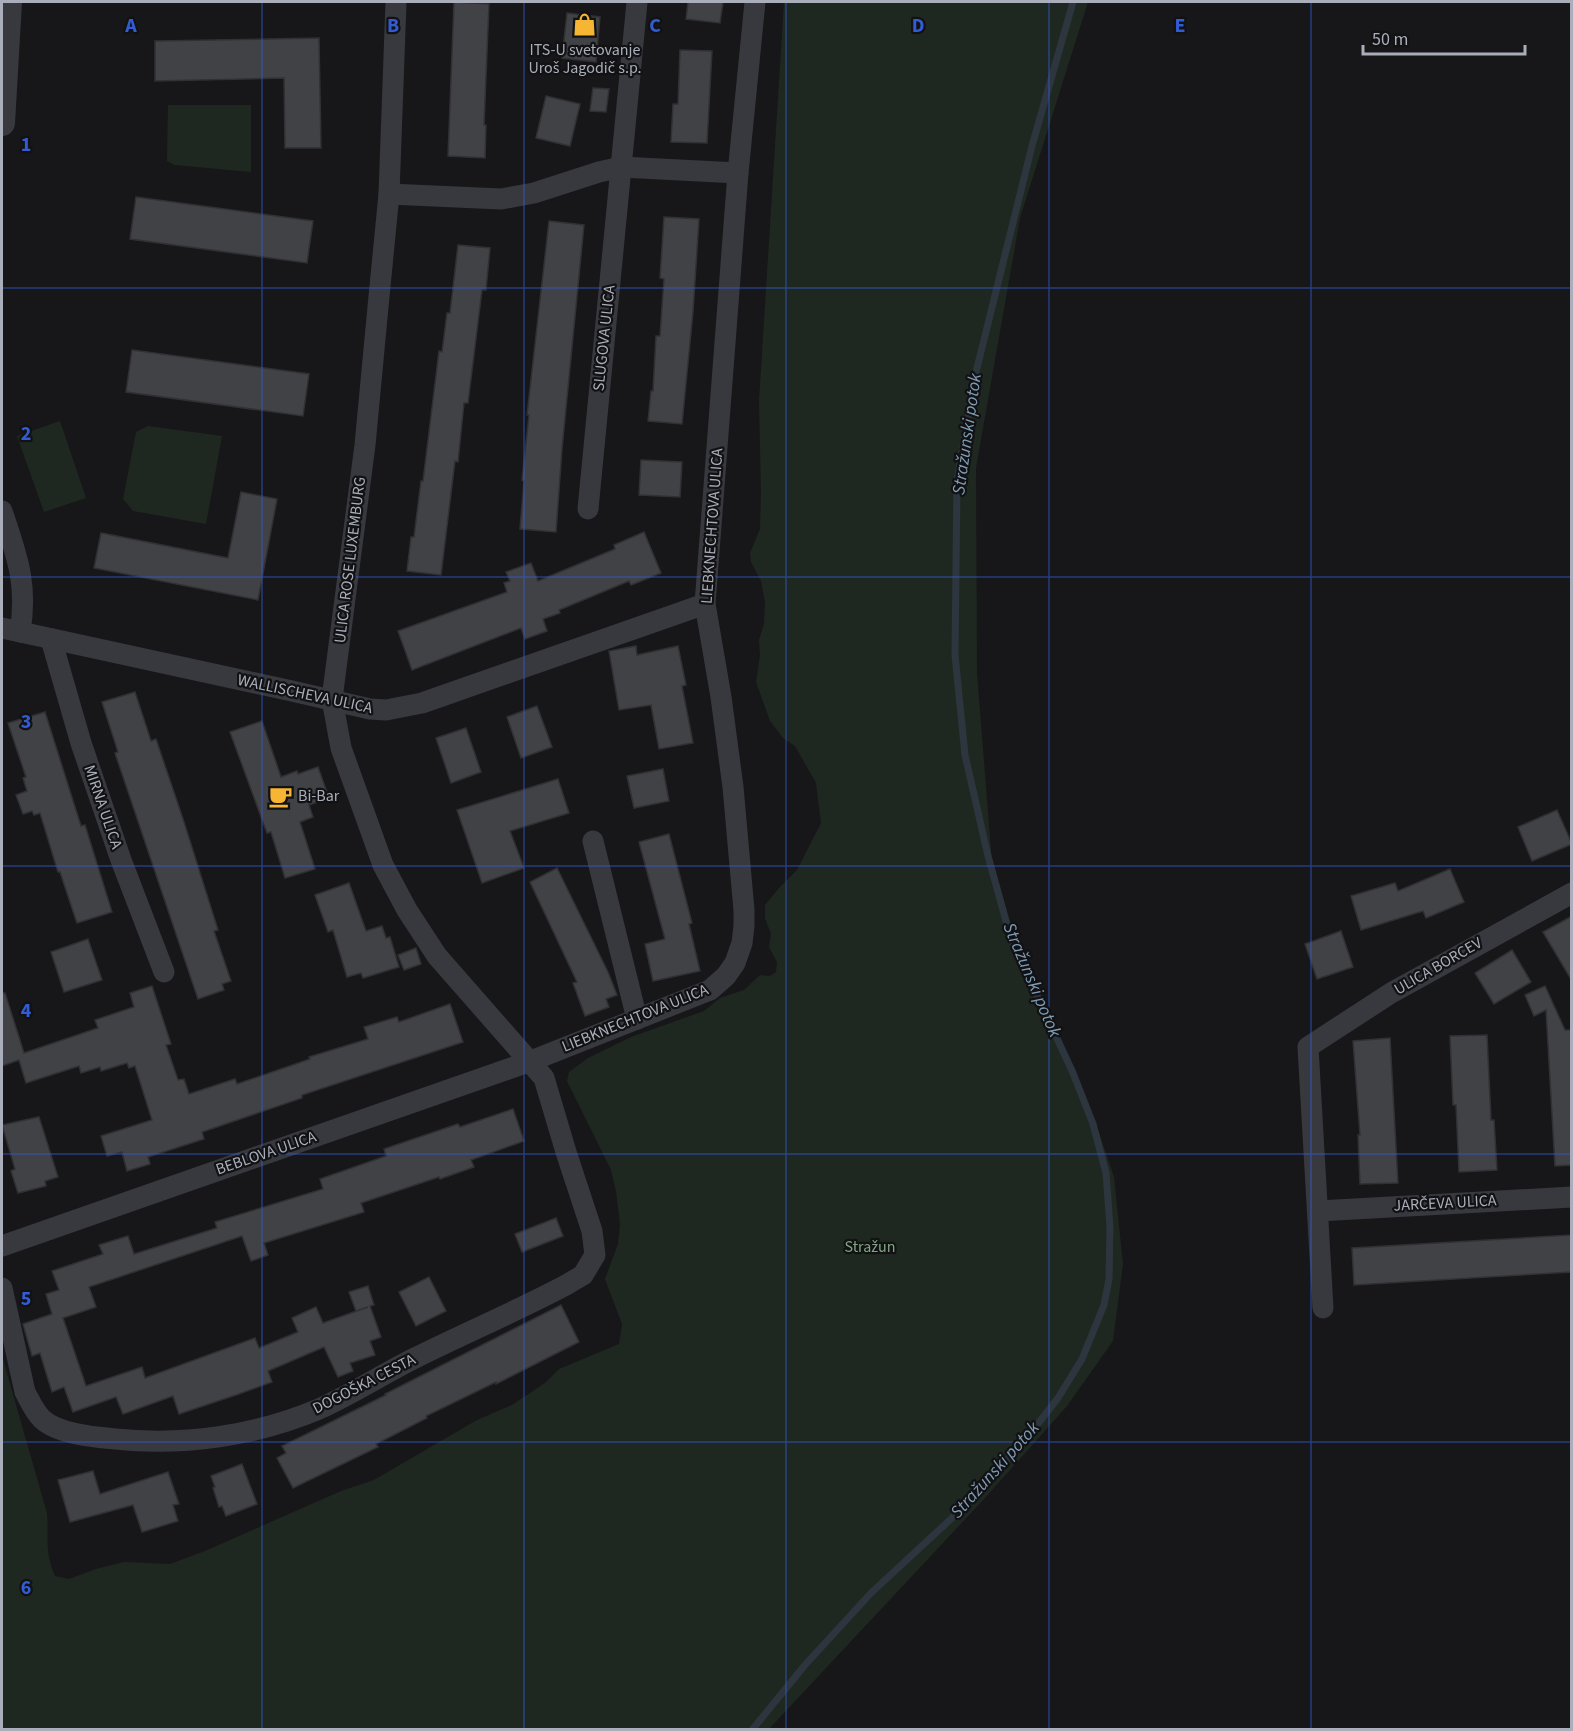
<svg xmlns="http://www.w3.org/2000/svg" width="1573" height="1731" font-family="'Source Sans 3',sans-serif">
	<rect width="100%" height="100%" fill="#171719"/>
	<g fill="#1f2820">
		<path d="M784,2H1088L1020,218L976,468L977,673L994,888L1025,952L1051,1029L1080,1094L1096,1124L1114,1177L1123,1264L1113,1341L1067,1406L984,1499L769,1729H2V1356L47,1513C49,1539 44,1550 55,1576L69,1579L96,1569L124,1562L170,1564L205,1551L341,1491L374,1480L477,1420L512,1405L545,1383L559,1369L619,1344L622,1324L605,1279L618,1244L620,1224L616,1191L611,1170L567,1081L569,1072L588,1058L631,1037L704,1011L720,998L744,990L760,975L770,976L776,972L777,962L769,947L771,934L765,918V905L779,888L797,870L821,823L816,783L795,746L783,738L770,721L756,682L760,655L759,640L764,624L765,602L761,581L751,562L750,553L760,529L761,494L759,401Z"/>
		<polygon points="168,105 251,105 251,172 175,165 167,161"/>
		<polygon points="60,421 86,498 44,512 17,436"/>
		<polygon points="148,426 222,436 206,524 133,511 123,499 136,432"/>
	</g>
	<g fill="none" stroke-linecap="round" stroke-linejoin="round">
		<polyline stroke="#2d363e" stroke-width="7" points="752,1730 805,1665 871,1593 952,1518 1023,1443 1058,1398 1082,1359 1104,1305 1109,1279 1110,1227 1106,1173 1093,1124 1073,1073 1011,939 988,856 965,755 955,655 957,481 976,372 1032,146 1073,2"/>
	</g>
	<g fill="#414246" stroke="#313135" stroke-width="1.5">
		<polygon points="454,2 489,4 484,125 486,125 485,158 448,156"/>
		<polygon points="688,2 723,2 720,23 686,19"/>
		<polygon points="567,13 600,17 596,62 562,58"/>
		<polygon points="319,38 321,148 285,148 284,78 155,81 155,41"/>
		<polygon points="680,50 712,51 707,143 671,142 673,104 678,104"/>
		<polygon points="593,88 609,89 606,112 590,111"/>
		<polygon points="546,96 580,104 570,146 536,138"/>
		<polygon points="136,197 313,221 307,263 130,239"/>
		<polygon points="664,217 699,219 693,312 682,424 648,421 651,391 653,391 656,336 660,336 664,279 660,278"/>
		<polygon points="549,221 584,225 562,449 556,532 520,529 524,481 522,480 529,415 527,415"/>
		<polygon points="458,245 490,248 486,290 482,290 468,403 464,403 458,462 455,461 441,575 407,571 411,537 414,537 421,481 423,481 439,351 442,352 447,313 450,313"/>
		<polygon points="132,350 309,374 303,416 126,392"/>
		<polygon points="641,460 682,462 680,497 639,495"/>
		<polygon points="241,492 277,499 258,600 94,568 101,533 228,558"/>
		<polygon points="644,532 661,573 631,585 629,581 559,610 560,613 543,619 547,631 525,639 521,628 412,670 398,631 507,592 504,583 510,581 506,572 531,563 538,581 615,549 614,545"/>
		<polygon points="636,646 637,655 678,646 686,685 682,686 693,743 659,749 651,705 619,710 609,651"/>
		<polygon points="135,692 151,741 156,739 184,822 218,930 214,931 231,981 222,984 224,990 198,999 115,753 118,752 102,702"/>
		<polygon points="537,706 552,747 521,758 507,717"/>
		<polygon points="45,712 81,826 85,825 112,912 77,923 60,872 58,872 40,813 34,815 32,811 23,814 16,795 27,791 23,778 26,777 8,723"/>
		<polygon points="262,721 281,777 297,771 298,774 318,767 329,798 309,805 313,817 300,822 315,869 285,878 271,832 267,833 230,732"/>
		<polygon points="466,728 481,772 451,783 436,738"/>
		<polygon points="663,769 669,801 634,808 627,776"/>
		<polygon points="558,779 569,813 510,831 524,868 482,883 457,810"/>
		<polygon points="1557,810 1572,844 1532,861 1518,827"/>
		<polygon points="669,834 692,923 689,924 700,971 653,981 645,944 665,939 639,842"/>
		<polygon points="557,868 608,972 617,995 606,999 609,1007 585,1016 573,983 577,982 530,882"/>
		<polygon points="1450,869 1464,902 1426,918 1423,911 1361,930 1351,896 1395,883 1398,891"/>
		<polygon points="349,883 366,931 382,926 386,938 390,937 399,967 363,978 361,973 347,977 333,930 328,932 315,895"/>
		<polygon points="1572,916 1572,981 1543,932"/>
		<polygon points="1341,931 1353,967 1317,979 1305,944"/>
		<polygon points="88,939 102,980 64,992 51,952"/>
		<polygon points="416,948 421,964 404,970 398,955"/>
		<polygon points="1512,950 1531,982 1494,1004 1475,973"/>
		<polygon points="152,986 171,1044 166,1045 178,1080 184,1079 189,1094 235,1079 237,1084 310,1059 309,1057 368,1039 364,1027 397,1017 399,1022 450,1004 463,1042 302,1095 302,1098 202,1132 204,1139 148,1157 150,1164 127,1171 122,1152 107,1156 101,1136 152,1120 135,1066 129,1068 127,1063 101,1071 100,1067 81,1073 79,1066 26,1083 19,1060 2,1066 2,993 5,993 24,1053 98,1028 95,1020 134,1007 130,993"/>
		<polygon points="1545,986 1565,1030 1572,1030 1572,1165 1555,1166 1546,1010 1534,1016 1525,995"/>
		<polygon points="1487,1035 1491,1120 1494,1120 1497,1170 1459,1172 1456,1105 1453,1105 1450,1036"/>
		<polygon points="1390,1038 1398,1183 1360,1184 1358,1135 1360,1135 1353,1041"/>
		<polygon points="513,1109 524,1141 471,1160 474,1167 440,1179 439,1177 361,1203 364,1212 264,1243 268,1255 251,1261 242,1236 89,1287 96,1307 63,1318 86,1386 142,1367 145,1378 255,1338 259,1348 298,1332 292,1318 316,1307 323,1323 368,1307 356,1311 349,1292 368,1286 374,1305 370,1306 381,1337 370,1341 375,1355 350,1363 353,1371 338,1377 324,1347 268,1371 272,1382 236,1395 179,1414 173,1396 123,1414 116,1397 73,1412 64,1387 52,1392 40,1353 32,1356 23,1324 52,1314 46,1294 59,1290 52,1271 103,1254 99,1245 128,1236 134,1254 217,1228 215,1222 323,1189 320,1179 386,1156 384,1149 458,1124 460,1127"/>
		<polygon points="39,1117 58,1177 45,1181 46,1186 18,1193 11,1171 15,1169 2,1125"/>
		<polygon points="556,1218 563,1236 522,1252 515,1234"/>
		<polygon points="1572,1235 1572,1272 1354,1285 1352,1248"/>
		<polygon points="429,1277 446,1311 416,1326 399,1292"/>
		<polygon points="561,1305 579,1342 496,1384 496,1382 426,1416 427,1418 376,1444 378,1447 293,1488 277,1458 286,1453 282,1446 386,1395 385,1394"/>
		<polygon points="242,1464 257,1504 226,1516 222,1506 219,1507 213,1488 215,1487 211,1476"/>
		<polygon points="93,1471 100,1494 168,1472 179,1504 173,1505 178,1521 142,1532 133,1505 70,1522 58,1480"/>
	</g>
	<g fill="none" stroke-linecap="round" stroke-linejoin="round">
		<g stroke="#38393f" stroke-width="21">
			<polyline points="389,194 501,199 534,193 599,172 621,167 738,173"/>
			<polyline points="588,509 637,2"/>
			<path d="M2,511C17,556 28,584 20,632"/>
			<polyline points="2,628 292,691 370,709 386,710 422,703 705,604"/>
			<polyline points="51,639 81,743 121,860 164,972"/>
			<polyline points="593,841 637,1019"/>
			<polyline points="1318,1211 1572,1197"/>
			<polyline points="2,1246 531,1061 710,990 726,976 735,963 742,943 744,926 744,910 733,787 721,697 705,604 738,173 755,2"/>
			<path d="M2,1288L25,1392C30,1401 34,1411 42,1419C58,1434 94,1437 115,1439C184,1446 255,1436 319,1409C352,1394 383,1374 415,1358C465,1333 517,1311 566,1285L583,1275L595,1255L592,1231L566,1152L544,1078L437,956L407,910L383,865L341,748L332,699L365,445L378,307L389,194L396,2"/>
			<polyline points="1323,1308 1308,1047 1391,993 1572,893"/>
		</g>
		<polyline stroke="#38393f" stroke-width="26" points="2,123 9,2"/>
	</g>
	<path fill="none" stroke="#325cd4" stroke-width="1.5" stroke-opacity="0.55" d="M262,2V1730M524,2V1730M786,2V1730M1049,2V1730M1311,2V1730M2,288H1572M2,577H1572M2,866H1572M2,1154H1572M2,1442H1572"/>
	<defs>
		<symbol id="shop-bare" viewBox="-9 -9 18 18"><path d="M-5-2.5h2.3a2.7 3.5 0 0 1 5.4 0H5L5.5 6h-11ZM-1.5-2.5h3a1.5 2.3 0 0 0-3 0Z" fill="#f6b532" stroke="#121214" stroke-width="2.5" paint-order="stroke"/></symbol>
		<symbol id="cafe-bare" viewBox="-9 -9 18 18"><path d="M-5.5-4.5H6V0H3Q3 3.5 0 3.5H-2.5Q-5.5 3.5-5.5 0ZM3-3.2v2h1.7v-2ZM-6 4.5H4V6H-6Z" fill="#f6b532" stroke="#121214" stroke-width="2.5" paint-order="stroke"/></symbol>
	</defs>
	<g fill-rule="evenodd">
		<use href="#shop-bare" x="568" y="8" width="33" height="33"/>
		<use href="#cafe-bare" x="264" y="780" width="33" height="33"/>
	</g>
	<g text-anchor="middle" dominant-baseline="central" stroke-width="4.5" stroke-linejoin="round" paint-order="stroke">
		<g font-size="16" fill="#a9aeba" stroke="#121214">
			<text x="585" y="50">ITS-U svetovanje<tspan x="585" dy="18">Uroš Jagodič s.p.</tspan></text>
			<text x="298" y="796" text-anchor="start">Bi-Bar</text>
		</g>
		<g font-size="16" fill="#a9aeba" stroke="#121214">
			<text transform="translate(604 338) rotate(-84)">SLUGOVA ULICA</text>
			<text transform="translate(712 526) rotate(-86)">LIEBKNECHTOVA ULICA</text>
			<text transform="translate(350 560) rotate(-83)">ULICA ROSE LUXEMBURG</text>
			<text transform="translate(305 694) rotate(12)">WALLISCHEVA ULICA</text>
			<text transform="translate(103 807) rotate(71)">MIRNA ULICA</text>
			<text transform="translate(1438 966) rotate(-30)">ULICA BORCEV</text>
			<text transform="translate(635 1018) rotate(-22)">LIEBKNECHTOVA ULICA</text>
			<text transform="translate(266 1153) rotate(-19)">BEBLOVA ULICA</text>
			<text transform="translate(1445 1203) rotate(-3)">JARČEVA ULICA</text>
			<text transform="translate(364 1384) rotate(-27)">DOGOŠKA CESTA</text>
		</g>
		<g font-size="16" fill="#80a582" stroke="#121214">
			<text x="870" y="1247">Stražun</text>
		</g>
		<g font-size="18" font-style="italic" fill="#7f9cb5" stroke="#121214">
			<text transform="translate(967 434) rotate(-82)">Stražunski potok</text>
			<text transform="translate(1032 980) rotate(67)">Stražunski potok</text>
			<text transform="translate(995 1470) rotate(-48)">Stražunski potok</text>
		</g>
	</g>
	<g font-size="20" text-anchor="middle" font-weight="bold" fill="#325cd4" stroke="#121214" stroke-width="4.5" stroke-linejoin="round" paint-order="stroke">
		<text x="131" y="32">A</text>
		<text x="393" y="32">B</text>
		<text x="655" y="32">C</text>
		<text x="918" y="32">D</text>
		<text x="1180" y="32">E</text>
		<text x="26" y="151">1</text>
		<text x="26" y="440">2</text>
		<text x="26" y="728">3</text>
		<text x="26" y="1017">4</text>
		<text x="26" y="1305">5</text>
		<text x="26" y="1594">6</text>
	</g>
	<rect width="1573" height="1731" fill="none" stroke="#a9aeba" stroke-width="6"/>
	<path d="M1363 45v9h162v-9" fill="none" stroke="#a9aeba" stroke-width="3"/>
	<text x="1372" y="45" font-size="18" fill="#a9aeba" stroke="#121214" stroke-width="4.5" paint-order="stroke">50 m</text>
</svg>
